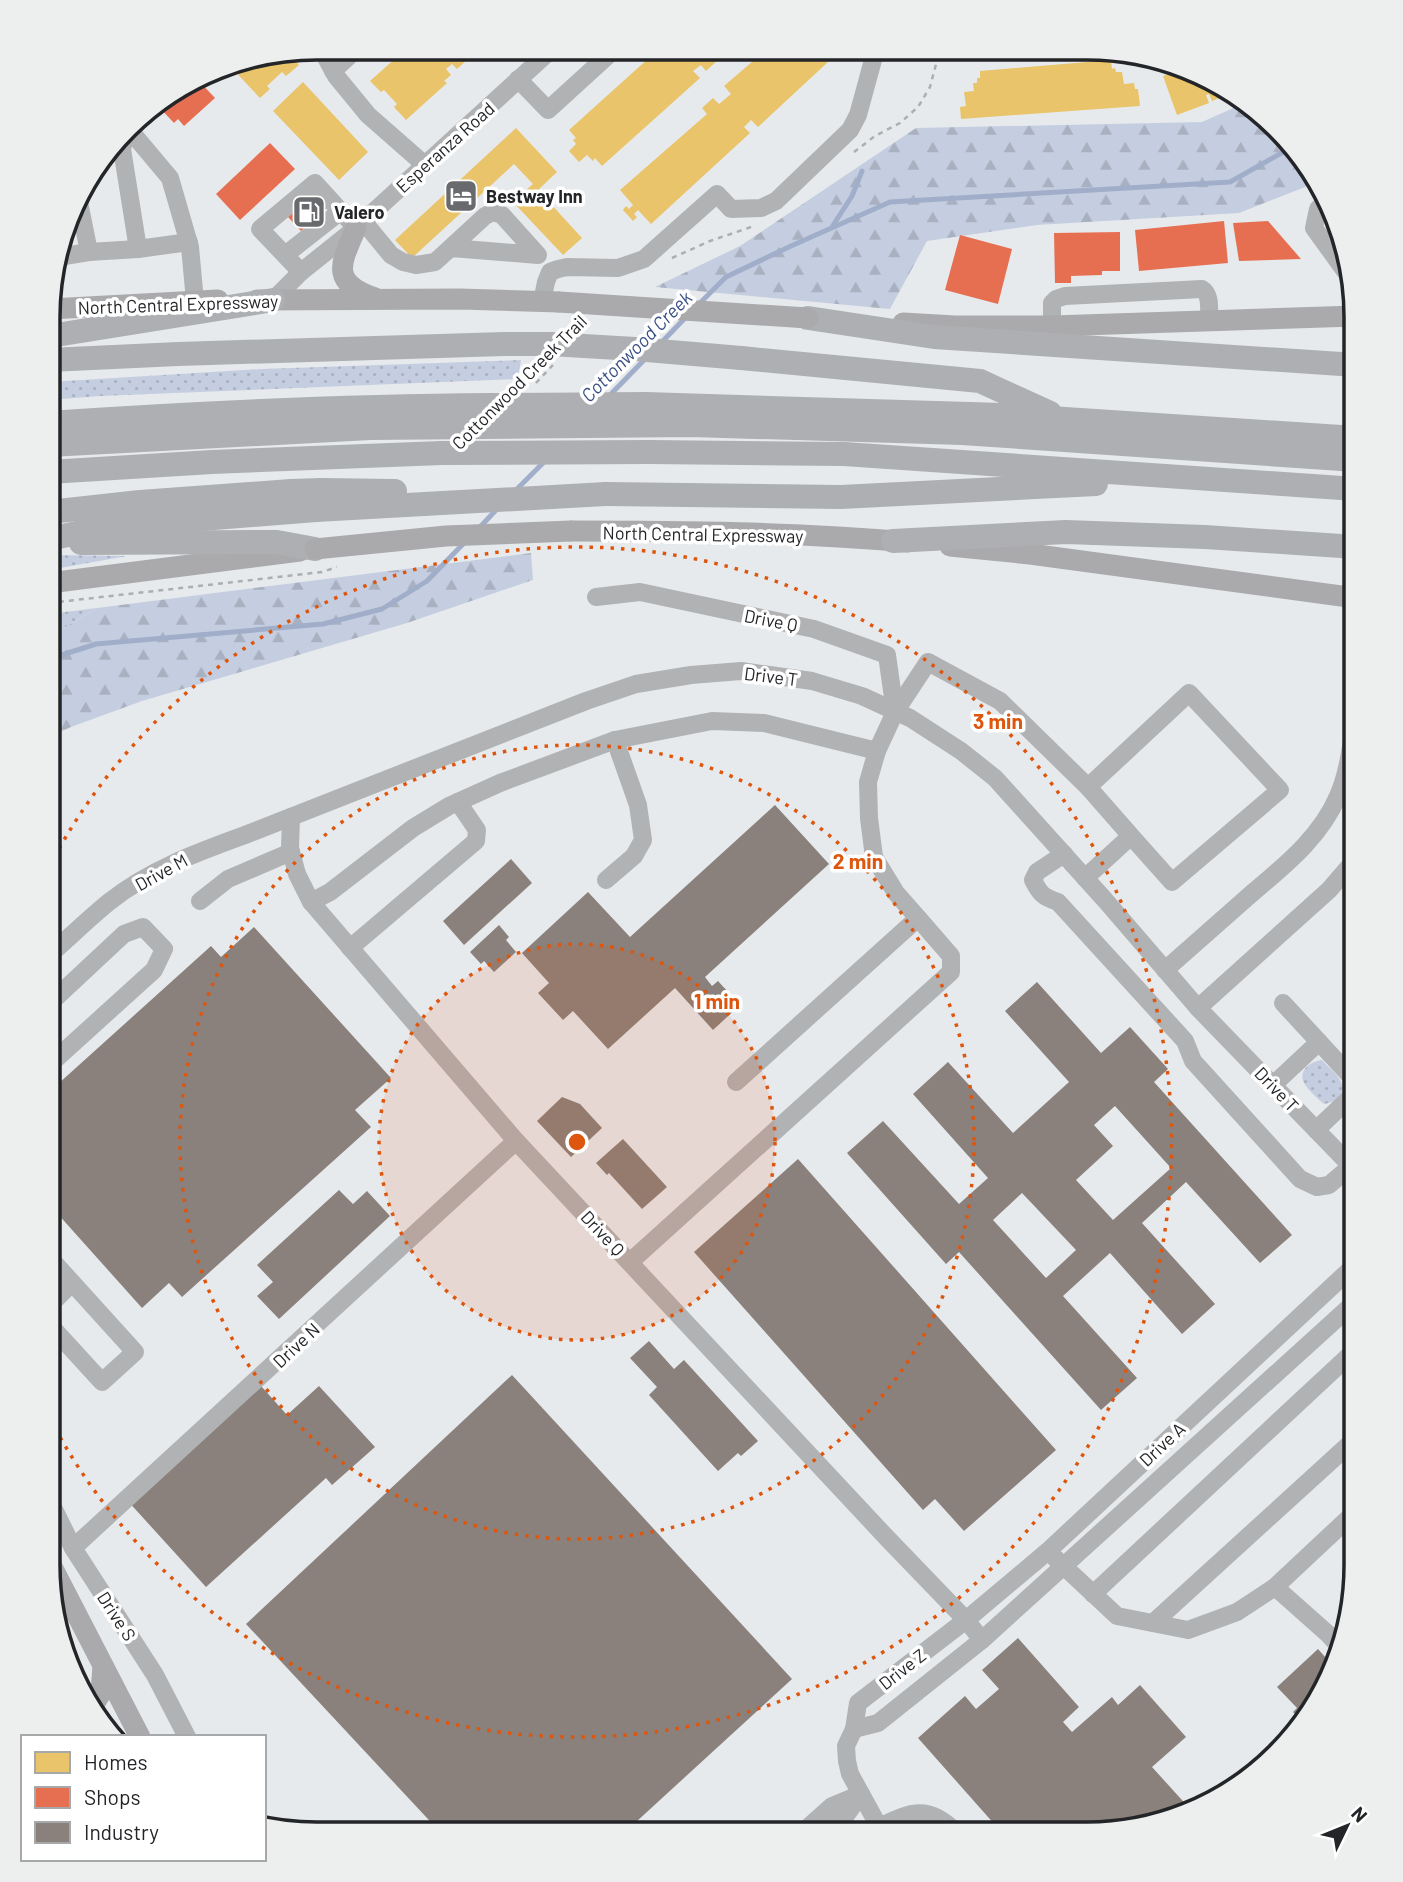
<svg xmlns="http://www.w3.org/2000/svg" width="1403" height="1882" font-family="Barlow,sans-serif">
	<defs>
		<pattern id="grass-dots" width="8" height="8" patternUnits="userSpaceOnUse" patternTransform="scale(1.75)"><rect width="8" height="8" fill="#c5cee1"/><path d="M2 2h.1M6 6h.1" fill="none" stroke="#a9b1c1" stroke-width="1.8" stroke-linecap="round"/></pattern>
		<pattern id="forest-firs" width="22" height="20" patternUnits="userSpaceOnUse" patternTransform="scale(1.75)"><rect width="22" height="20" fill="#c5cee1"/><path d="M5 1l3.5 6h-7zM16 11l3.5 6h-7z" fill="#a9b1c1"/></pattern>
	</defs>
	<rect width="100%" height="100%" fill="#e7eaed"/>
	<g fill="url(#grass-dots)">
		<polygon points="521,360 518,379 100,396 49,400 49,382 262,369"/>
		<polygon points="49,555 127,556 49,570"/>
		<polygon points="97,608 49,637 49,614"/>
		<path d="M1322,1060C1327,1066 1334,1071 1338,1077C1349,1091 1339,1102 1324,1104C1318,1099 1308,1090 1304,1083C1298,1070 1311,1061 1322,1060Z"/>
	</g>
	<g fill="url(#forest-firs)">
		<polygon points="1247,102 1289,139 1318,182 1239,213 1037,225 927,241 890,309 655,287 740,246 916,128 1202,122"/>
		<polygon points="531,553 533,580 407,623 142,701 71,727 49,737 49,637 97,608"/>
	</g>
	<g fill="#e9c46a">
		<polygon points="407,48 480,48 457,69 452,64 446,69 451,75 444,81 447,83 406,120 394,107 397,104 384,90 381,92 370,81"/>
		<polygon points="660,48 731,48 706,71 701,65 693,71 700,78 602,166 595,158 593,161 587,155 579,162 569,151 576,144 573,140 576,138 569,130"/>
		<polygon points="767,49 842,49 758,127 751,120 744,127 750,133 651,224 638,210 634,214 637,217 633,221 623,210 626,206 629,209 633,205 620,190 707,114 702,108 713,98 719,104 731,94 724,86"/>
		<polygon points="287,52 299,65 286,76 282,72 267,86 270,89 260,98 227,63"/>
		<polygon points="1111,60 1112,69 1115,68 1116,72 1122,72 1124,84 1134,83 1135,89 1138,89 1140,106 961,119 960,107 966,106 964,92 974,91 973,83 977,83 977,78 980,78 980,71"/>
		<polygon points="1178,71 1188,75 1232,91 1221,95 1222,97 1212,101 1209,94 1206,95 1209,103 1177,115 1163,76"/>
		<polygon points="303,82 368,152 339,180 273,111"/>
		<polygon points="516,128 557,172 538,190 582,238 563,255 513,202 533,184 514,164 412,258 395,240"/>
	</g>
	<g fill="#e76f51">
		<polygon points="198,80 215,98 184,126 178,119 174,123 156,104"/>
		<polygon points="270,143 295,169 240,220 216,194"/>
		<polygon points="316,192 329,206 301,231 288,217"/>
		<polygon points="1224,221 1228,263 1139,271 1135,230"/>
		<polygon points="1268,221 1301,259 1239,261 1233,223"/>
		<polygon points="1120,232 1120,271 1102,271 1102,275 1071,276 1071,283 1055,283 1054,233"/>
		<polygon points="960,235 1012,249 998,304 945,290"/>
	</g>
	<g fill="#8a817c" fill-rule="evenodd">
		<polygon points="775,805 829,864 705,977 712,986 718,981 740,1005 713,1030 675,988 608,1049 573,1011 563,1020 538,993 549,983 522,953 588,892 630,937"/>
		<polygon points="511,859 532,883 464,945 443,921"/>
		<polygon points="499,925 509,937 506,940 516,952 494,972 484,961 481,964 470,952"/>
		<polygon points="254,927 391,1078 355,1110 371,1127 182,1297 169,1283 142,1308 48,1203 48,1093 211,946 221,957"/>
		<path d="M1037,982L1101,1053L1130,1027L1168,1069L1154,1082L1292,1235L1260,1263L1186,1182L1142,1223L1215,1304L1182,1334L1110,1253L1063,1296L1137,1378L1101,1410L959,1252L946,1264L847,1153L883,1121L959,1204L988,1178L913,1094L948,1062L1013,1133L1069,1082L1005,1011ZM1115,1106L1171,1168L1113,1220L1076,1180L1113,1146L1094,1125ZM1022,1193L1076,1250L1046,1278L993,1220Z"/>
		<polygon points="562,1097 580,1104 602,1128 571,1157 537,1121"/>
		<polygon points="623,1139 667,1187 642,1209 609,1173 607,1175 596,1163"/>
		<polygon points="798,1159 1056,1450 964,1531 935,1499 923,1510 694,1252"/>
		<polygon points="339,1190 353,1204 367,1191 390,1216 279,1319 257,1296 273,1282 257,1265"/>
		<polygon points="649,1341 674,1369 684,1360 758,1441 741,1456 738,1453 718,1471 649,1395 657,1387 630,1358"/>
		<polygon points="512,1375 792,1679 624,1833 441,1833 246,1624"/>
		<polygon points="261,1386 287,1415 319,1386 375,1447 332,1485 326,1478 206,1587 126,1499"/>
		<polygon points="1355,1579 1355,1584 1352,1601 1343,1591"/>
		<polygon points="1018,1638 1079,1707 1063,1722 1072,1732 1112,1697 1118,1705 1140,1685 1186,1737 1152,1767 1191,1810 1087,1835 1004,1835 918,1738 965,1696 976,1709 999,1689 982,1670"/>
		<polygon points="1318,1649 1334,1667 1311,1715 1303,1723 1293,1712 1297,1708 1277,1687"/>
	</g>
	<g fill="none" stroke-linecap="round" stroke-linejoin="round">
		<g stroke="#a1aeca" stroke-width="5">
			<polyline points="832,227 852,196 862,171"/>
			<polyline points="698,305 726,277 791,246 890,202 1230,182 1294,146"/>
			<polyline points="661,343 686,317"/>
			<polyline points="610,395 647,357"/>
			<polyline points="516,490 544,462"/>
			<polyline points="480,527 497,509"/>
			<polyline points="49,659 96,644 323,624 382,609 427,581 465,542"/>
		</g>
		<g stroke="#aeaeb0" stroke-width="2.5" stroke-dasharray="5 5" stroke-linecap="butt">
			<polyline points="854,152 875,136 900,123 918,107 930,87 940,49"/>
			<polyline points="672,258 710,241 754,226"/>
			<polyline points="536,383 553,365"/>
			<polyline points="49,603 322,572 337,567"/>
		</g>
		<g stroke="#b1b2b3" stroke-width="18">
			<polyline points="320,47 336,76 368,115 425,165"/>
			<polyline points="333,71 359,47"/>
			<polyline points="518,79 548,110 616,48"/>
			<polyline points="128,128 170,178 190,247 195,301"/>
			<polyline points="127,129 122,149 138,249 189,242"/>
			<polyline points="1328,200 1318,209 1314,228 1345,271"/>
			<polyline points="363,221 391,255 403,262 416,265 435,262 485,216 493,212 502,215 538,255 451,248"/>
			<polyline points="89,252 138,249"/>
			<polyline points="285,255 341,211"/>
			<polyline points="58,257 89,252 78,197"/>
			<polyline points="301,272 260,229 315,183 356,228"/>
			<polyline points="273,300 301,272 356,228 553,48"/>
			<polyline points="542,302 546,282 550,272 558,269 567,267 618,268 644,259 717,194 731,209 761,208 776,201 850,130 858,115 876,49"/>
			<path d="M1052,326V303L1056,299L1065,296L1202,289C1211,294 1209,310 1209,320"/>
			<polyline points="596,597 640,592 814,629 887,655 895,712"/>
			<polyline points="291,817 290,848 297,874 311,902 516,1141 887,1538 966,1620 982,1640"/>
			<path d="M1064,854L1037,872L1033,880C1040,894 1043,897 1058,902L1185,1041L1193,1061L1300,1179L1317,1187L1329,1185L1351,1166"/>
			<polyline points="1085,878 1131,836 1172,882 1280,790 1189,693 1088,787 1131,836"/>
			<polyline points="606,880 634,856 643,840 638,805 615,740"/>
			<polyline points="200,901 228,879 291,852"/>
			<polyline points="311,902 330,892 413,828 449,806 500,783 615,740 712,721 764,723 877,751 895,712 928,662 1000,701 1088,787"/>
			<polyline points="350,948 476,841 477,830 458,802"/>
			<path d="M48,956C69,938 88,919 109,902C149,870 198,852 245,835L586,701L636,684L691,675L741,671L812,681L862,696L910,718L961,751L995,778L1105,900L1198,1008L1355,1170"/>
			<path d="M1165,970C1193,945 1222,920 1250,895C1284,866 1320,838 1338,796C1349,771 1351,743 1356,717"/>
			<polyline points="1283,1003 1355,1081"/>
			<polyline points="1198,1008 1329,890 1355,860"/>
			<polyline points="48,1066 154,970 164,949 143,927 124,934 48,1005"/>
			<polyline points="736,1082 918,918 896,893 874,857 869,818 868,782 877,751"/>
			<polyline points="1273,1085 1319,1042"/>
			<polyline points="1316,1130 1355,1093"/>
			<polyline points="630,1262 951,972 951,956 918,918"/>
			<polyline points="48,1307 72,1283"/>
			<polyline points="48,1323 102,1382 135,1352 48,1256"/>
			<polyline points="47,1495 73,1548 155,1675 187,1737"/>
			<polyline points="73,1548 516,1141"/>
			<polyline points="1055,1558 1117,1616 1188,1630 1237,1612 1275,1587 1355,1512"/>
			<polyline points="1275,1587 1328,1634 1342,1649"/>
			<polyline points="1093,1594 1355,1350"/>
			<polyline points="1153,1623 1355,1439"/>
			<polyline points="854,1729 878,1723 982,1640 1355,1302"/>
			<path d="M879,1827C912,1811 929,1804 958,1834"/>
			<polyline points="796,1834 804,1831 832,1806 861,1794 844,1818 824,1834"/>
			<polyline points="883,1834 850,1774 847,1761 846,1746 854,1729 858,1703 966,1620 1048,1551 1355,1265"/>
		</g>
		<g stroke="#aaaaac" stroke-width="21">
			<path d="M356,228C341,263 329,282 375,298"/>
			<polyline points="257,300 460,299 559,302"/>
			<polyline points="50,309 218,300"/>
			<polyline points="903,323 955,326 1052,326 1356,316"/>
			<path d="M571,531C683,531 796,532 908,542"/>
			<polyline points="950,546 1030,554 1356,598"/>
			<polyline points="49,583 300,551"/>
			<polyline points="47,1557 140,1737"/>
			<polyline points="91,1709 101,1693 103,1666"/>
		</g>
		<g stroke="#aeafb2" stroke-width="24">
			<polyline points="808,318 934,337 1356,365"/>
			<polyline points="50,336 273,300"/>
			<polyline points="741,358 980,381 1050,413"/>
			<polyline points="49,360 178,354 504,344 550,344"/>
			<polyline points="708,406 1003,415 1356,438"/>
			<path d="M49,423C196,413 344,406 491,405"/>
			<polyline points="649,452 844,454 1356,489"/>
			<polyline points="49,472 212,462 442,453"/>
			<polyline points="606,494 841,497 1096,484"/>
			<polyline points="49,512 140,502 291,491 322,490"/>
			<polyline points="49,539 100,528 126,525 316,510"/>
			<polyline points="893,541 1066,532 1205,537 1356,547"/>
			<polyline points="81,543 277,542 315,549"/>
		</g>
		<g stroke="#aaaaac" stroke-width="21">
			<polyline points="559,302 808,318"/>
			<polyline points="315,549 446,536 571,531"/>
		</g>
		<g stroke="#aeafb2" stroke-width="24">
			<polyline points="550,344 635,349 741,358"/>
			<polyline points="491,405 646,404 708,406"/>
			<polyline points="49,445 370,428 691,425 962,433 1356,460"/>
			<polyline points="442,453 649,452"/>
			<polyline points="322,490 395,491"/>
			<polyline points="316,510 606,494"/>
		</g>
	</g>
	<circle cx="577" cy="1142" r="198" fill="#de560d" fill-opacity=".12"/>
	<g fill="none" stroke="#de560d" stroke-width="3.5" stroke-dasharray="3.5 7">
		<circle cx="577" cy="1142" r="198"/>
		<circle cx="577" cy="1142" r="397"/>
		<path d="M49 867A595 595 0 1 1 49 1417"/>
	</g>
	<defs>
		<symbol id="hotel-square" viewBox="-11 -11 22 22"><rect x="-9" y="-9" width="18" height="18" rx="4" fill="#686a6d" stroke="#fff"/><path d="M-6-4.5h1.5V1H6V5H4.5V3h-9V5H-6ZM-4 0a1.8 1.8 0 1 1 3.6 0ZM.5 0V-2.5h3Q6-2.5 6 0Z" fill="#fff"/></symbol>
		<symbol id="fuel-square" viewBox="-11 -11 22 22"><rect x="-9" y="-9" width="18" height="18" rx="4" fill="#686a6d" stroke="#fff"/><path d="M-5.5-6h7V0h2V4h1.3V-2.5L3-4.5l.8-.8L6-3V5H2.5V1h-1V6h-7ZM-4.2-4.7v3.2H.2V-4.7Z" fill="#fff"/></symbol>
	</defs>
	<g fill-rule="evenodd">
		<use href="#hotel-square" x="442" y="177" width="38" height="38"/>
		<use href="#fuel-square" x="290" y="193" width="38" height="38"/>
	</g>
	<g text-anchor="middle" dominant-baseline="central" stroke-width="7" stroke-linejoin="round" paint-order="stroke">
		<g font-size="18" fill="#242528" stroke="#fff">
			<text transform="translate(445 147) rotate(-42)">Esperanza Road</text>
			<text transform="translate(178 304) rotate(-2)">North Central Expressway</text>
			<text transform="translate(519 382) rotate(-45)">Cottonwood Creek Trail</text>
			<text transform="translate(703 534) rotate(1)">North Central Expressway</text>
			<text transform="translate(771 620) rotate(11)">Drive Q</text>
			<text transform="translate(771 676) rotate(7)">Drive T</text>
			<text transform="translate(161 872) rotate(-29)">Drive M</text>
			<text transform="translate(1277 1089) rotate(46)">Drive T</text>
			<text transform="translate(603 1233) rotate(47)">Drive Q</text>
			<text transform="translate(296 1345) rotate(-43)">Drive N</text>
			<text transform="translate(1162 1444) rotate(-43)">Drive A</text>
			<text transform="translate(117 1616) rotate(57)">Drive S</text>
			<text transform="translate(902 1669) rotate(-38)">Drive Z</text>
		</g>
		<g font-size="18" font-weight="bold" fill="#242528" stroke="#fff" text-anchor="start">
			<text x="486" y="196">Bestway Inn</text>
			<text x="334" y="212">Valero</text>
		</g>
		<g font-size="19" font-style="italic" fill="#394f84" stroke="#fff">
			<text transform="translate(636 346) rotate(-45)">Cottonwood Creek</text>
		</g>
	</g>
	<path d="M0 0H1403V1882H0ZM317 60H1087A257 257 0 0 1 1344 317V1565A257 257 0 0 1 1087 1822H317A257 257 0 0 1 60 1565V317A257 257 0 0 1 317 60Z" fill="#edeeee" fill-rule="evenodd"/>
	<path fill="none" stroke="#242528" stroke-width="3.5" d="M317 60H1087A257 257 0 0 1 1344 317V1565A257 257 0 0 1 1087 1822H317A257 257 0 0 1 60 1565V317A257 257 0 0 1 317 60Z"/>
	<circle cx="577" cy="1142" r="10" fill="#de560d" stroke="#fff" stroke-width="3.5"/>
	<g font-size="21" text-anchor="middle" font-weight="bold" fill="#de560d" stroke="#fff" stroke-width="7" stroke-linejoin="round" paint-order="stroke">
		<text x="998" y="729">3 min</text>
		<text x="858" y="869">2 min</text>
		<text x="717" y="1009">1 min</text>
	</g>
	<rect x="21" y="1735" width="245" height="126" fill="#ffffff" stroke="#a7a8a9" stroke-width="2"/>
	<rect x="35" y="1752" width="35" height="21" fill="#e9c46a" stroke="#a7a8a9" stroke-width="2"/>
	<text x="84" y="1770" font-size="21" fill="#242528">Homes</text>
	<rect x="35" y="1787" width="35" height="21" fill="#e76f51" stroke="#a7a8a9" stroke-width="2"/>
	<text x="84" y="1805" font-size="21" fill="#242528">Shops</text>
	<rect x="35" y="1822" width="35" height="21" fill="#8a817c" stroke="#a7a8a9" stroke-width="2"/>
	<text x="84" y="1840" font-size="21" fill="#242528">Industry</text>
	<g transform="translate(1347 1826) rotate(47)" stroke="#ffffff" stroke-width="5" paint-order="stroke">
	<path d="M0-5L12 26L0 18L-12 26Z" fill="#242528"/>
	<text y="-10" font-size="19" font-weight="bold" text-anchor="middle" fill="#242528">N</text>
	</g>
</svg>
